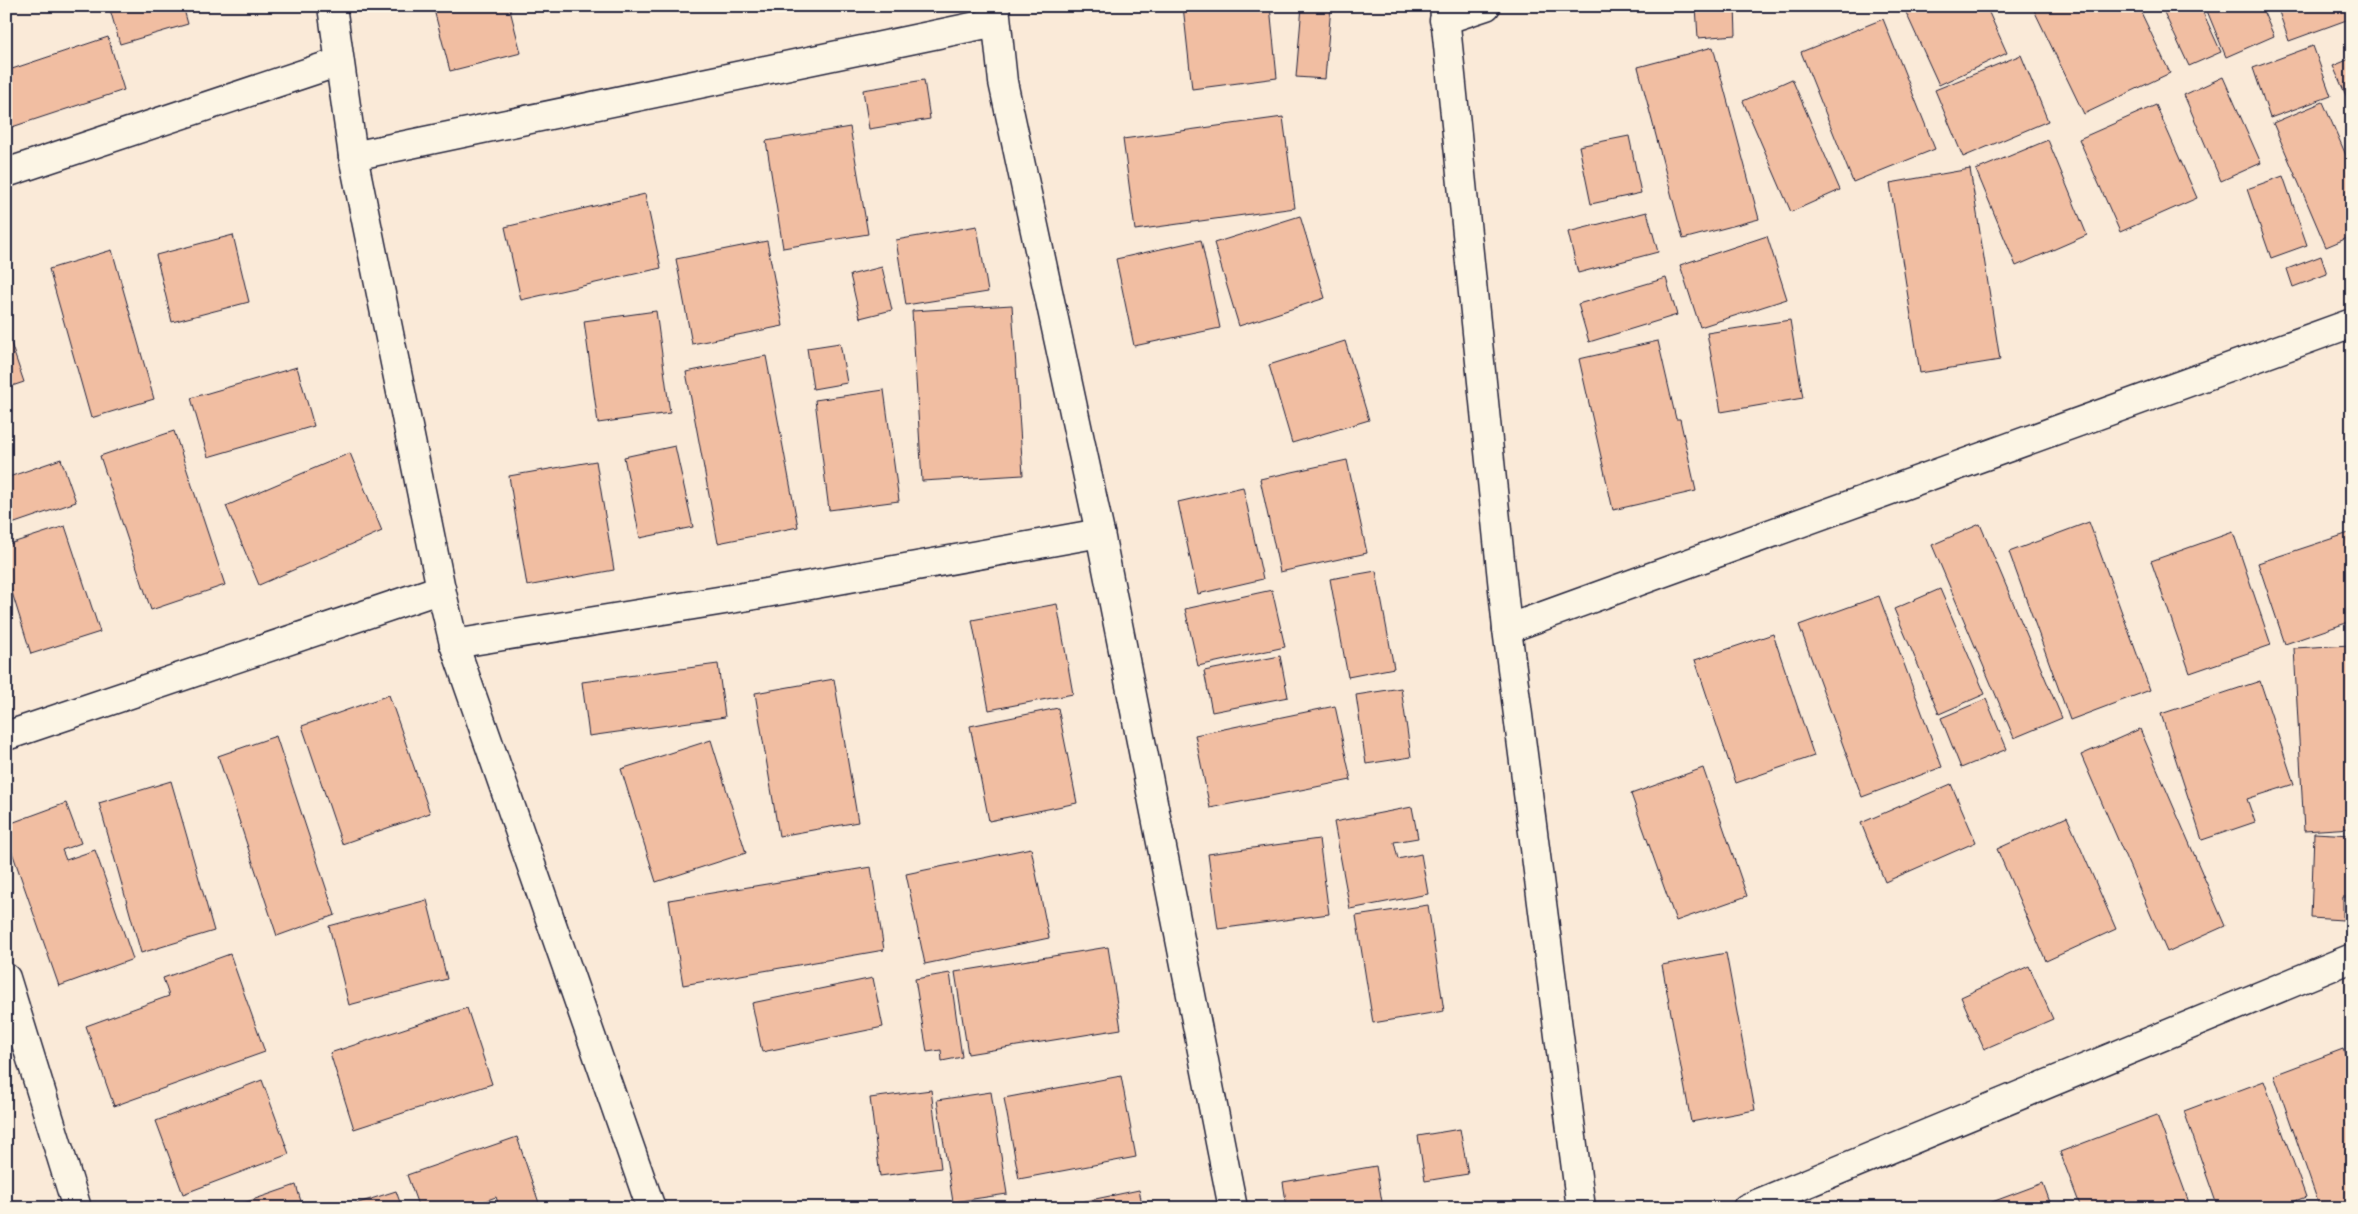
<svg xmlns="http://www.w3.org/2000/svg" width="2358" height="1214" font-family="Delius,sans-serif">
	<rect width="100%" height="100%" fill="#faead8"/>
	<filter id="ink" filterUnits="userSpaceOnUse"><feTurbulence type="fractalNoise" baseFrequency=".02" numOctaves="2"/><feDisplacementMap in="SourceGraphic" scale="10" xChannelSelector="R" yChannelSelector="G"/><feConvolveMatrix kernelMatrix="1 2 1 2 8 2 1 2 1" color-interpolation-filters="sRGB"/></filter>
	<g filter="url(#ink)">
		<g fill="#f1bea2" stroke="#22223b">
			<polygon points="109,6 183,6 188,24 120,44"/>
			<polygon points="433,6 509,6 521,53 450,71"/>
			<polygon points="1183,6 1270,6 1277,78 1192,89"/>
			<polygon points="1302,6 1331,6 1325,79 1296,77"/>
			<polygon points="1696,6 1735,6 1736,35 1698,38"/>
			<polygon points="1903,6 1986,6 2007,53 1939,85"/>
			<polygon points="2032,6 2138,6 2170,73 2084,114"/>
			<polygon points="2161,6 2200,6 2221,52 2189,66"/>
			<polygon points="2205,6 2261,6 2274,36 2226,57"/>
			<polygon points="2277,6 2352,6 2352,18 2289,41"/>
			<polygon points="1883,19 1935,149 1853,182 1801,52"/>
			<polygon points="108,37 124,90 6,129 6,71"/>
			<polygon points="2313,46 2331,96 2270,118 2253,68"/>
			<polygon points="1713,47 1759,219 1683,239 1638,67"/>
			<polygon points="2021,55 2048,121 1963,157 1935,90"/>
			<polygon points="2352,58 2352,109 2333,66"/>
			<polygon points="2223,77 2261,163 2221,181 2184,95"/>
			<polygon points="1792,79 1840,190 1791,212 1743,101"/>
			<polygon points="924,80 930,119 869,129 863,90"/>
			<polygon points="2323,102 2352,169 2352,236 2326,247 2273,123"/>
			<polygon points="2156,105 2197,198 2120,232 2079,139"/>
			<polygon points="1283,117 1295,208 1135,230 1123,139"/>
			<polygon points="850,127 868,234 783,248 766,141"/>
			<polygon points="1629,136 1641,193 1591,204 1579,146"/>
			<polygon points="2048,140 2087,235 2016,266 1976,170"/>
			<polygon points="1970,169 2000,360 1920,373 1890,183"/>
			<polygon points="2283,176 2307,245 2271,258 2247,189"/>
			<polygon points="645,194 661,268 521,300 505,227"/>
			<polygon points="1647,212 1658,252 1578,273 1568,232"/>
			<polygon points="1300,216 1325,298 1239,326 1214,243"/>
			<polygon points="977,226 988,292 906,305 896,240"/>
			<polygon points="233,235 249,302 172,322 156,255"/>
			<polygon points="1767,236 1787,299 1700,327 1680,265"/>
			<polygon points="1201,240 1220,328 1134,346 1116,259"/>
			<polygon points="767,241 783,326 692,344 676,259"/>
			<polygon points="112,250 154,399 91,418 49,269"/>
			<polygon points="2321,256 2327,274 2293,287 2287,269"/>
			<polygon points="882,267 892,310 860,318 850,275"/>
			<polygon points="1666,278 1677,315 1589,342 1578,304"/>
			<polygon points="1012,305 1023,475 922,481 912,311"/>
			<polygon points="656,311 670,413 598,423 584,321"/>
			<polygon points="1790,320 1803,398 1721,412 1707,333"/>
			<polygon points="6,329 24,382 6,388"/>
			<polygon points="1345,341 1369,420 1292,443 1269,365"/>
			<polygon points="1658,341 1676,419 1680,419 1696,491 1613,510 1579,359"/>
			<polygon points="840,343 847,383 813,389 807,348"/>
			<polygon points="766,356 798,527 718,543 686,372"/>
			<polygon points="297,367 314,426 208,457 191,398"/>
			<polygon points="884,390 899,501 829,510 815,400"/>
			<polygon points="174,431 225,585 151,610 100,456"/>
			<polygon points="675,446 693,527 640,538 624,457"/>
			<polygon points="350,453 382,531 259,585 226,506"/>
			<polygon points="61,459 76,502 6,526 6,478"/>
			<polygon points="1347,460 1367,553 1280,572 1260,479"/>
			<polygon points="596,461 614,570 527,586 509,476"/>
			<polygon points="1243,487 1263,579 1198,594 1178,502"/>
			<polygon points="2089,522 2150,690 2070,720 2009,552"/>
			<polygon points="1980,524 2062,718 2014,738 1932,545"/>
			<polygon points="65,526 100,632 31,654 6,573 6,545"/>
			<polygon points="2233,532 2271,645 2190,673 2151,561"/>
			<polygon points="2352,532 2352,621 2285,644 2258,563"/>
			<polygon points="1376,571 1394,668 1348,677 1330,579"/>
			<polygon points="1940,589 1985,694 1939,714 1894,609"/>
			<polygon points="1272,590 1285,647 1198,666 1185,609"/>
			<polygon points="1879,596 1942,767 1862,797 1799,625"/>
			<polygon points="1057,604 1073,694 989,710 972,620"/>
			<polygon points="1773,634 1814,756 1736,783 1695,660"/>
			<polygon points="2351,645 2352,828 2304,831 2294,648"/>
			<polygon points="1280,656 1288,697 1212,712 1204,671"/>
			<polygon points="718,664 725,717 589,736 582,682"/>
			<polygon points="834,679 858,822 779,836 755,693"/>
			<polygon points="2260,681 2294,784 2247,799 2255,822 2202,840 2161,714"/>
			<polygon points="1401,688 1411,757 1366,764 1356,695"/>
			<polygon points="389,695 430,813 342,844 302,726"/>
			<polygon points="1986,699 2007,749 1961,768 1941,718"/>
			<polygon points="1335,706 1351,780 1210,808 1195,735"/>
			<polygon points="1058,708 1077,803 989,821 970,726"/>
			<polygon points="2140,729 2225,926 2167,952 2081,755"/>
			<polygon points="276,736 335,915 277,936 218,756"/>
			<polygon points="711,740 746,853 656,882 621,769"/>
			<polygon points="1703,768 1747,896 1676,921 1631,794"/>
			<polygon points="171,781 214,931 141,953 99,803"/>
			<polygon points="1951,784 1976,842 1885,882 1861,823"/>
			<polygon points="66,803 81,843 62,850 66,860 95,850 133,959 59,986 6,835 6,825"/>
			<polygon points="1412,807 1418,838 1394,842 1398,859 1421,854 1428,894 1350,909 1334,822"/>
			<polygon points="2067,817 2116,929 2046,961 1997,849"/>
			<polygon points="2314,833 2352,835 2352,897 2343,897 2343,920 2311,918"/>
			<polygon points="1319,839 1329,914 1218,929 1208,854"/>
			<polygon points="1031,848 1049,938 925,964 906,874"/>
			<polygon points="871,867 884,950 683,985 669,900"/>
			<polygon points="427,900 447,979 349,1005 329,926"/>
			<polygon points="1428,905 1444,1011 1373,1023 1356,916"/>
			<polygon points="1108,947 1121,1029 968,1054 955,972"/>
			<polygon points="1726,953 1755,1110 1691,1122 1662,965"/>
			<polygon points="230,954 265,1052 114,1106 86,1026 169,996 163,978"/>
			<polygon points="2029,966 2053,1019 1984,1049 1961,997"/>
			<polygon points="950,973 962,1057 942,1061 941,1050 927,1052 915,979"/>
			<polygon points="873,978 883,1027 762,1052 752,1003"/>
			<polygon points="467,1008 492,1084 354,1129 330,1053"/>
			<polygon points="2343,1049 2352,1074 2352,1208 2320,1208 2274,1075"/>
			<polygon points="1121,1076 1136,1157 1019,1179 1004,1098"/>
			<polygon points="262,1080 289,1154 183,1194 156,1121"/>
			<polygon points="2264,1081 2306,1197 2276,1208 2218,1208 2184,1111"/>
			<polygon points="931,1090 941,1168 880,1176 870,1098"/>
			<polygon points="991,1092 1007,1194 953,1202 937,1100"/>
			<polygon points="2157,1115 2191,1208 2081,1208 2060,1152"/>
			<polygon points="1460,1129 1468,1174 1425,1181 1418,1136"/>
			<polygon points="517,1137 540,1206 500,1208 496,1197 479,1203 481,1208 419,1208 407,1175"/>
			<polygon points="1376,1166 1383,1208 1287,1208 1283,1182"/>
			<polygon points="2043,1183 2052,1208 1976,1208"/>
			<polygon points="296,1185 303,1208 229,1208"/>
			<polygon points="1139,1190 1143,1208 1052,1208"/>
			<polygon points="396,1191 402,1208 353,1208 352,1205"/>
			<polygon points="918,1204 919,1208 898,1208"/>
		</g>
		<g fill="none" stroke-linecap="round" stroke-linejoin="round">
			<defs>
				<g id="minor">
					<polyline points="995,6 1003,82 1100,533 1233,1208"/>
					<polyline points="1444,6 1507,629 1581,1208"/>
					<polyline points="1444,20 1486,6"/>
					<polyline points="353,156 996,22"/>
					<polyline points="6,173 339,62"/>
					<polyline points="1507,629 2352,323"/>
					<polyline points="454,644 749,596 1100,533"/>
					<polyline points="6,736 441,589"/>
					<polyline points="6,978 77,1208"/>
					<polyline points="1747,1208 2352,958"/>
				</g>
				<polyline id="tertiary" points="332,6 353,156 441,589 454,644 651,1208"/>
			</defs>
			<use href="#minor" stroke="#22223b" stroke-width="31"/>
			<use href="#tertiary" stroke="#22223b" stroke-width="31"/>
			<use href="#minor" stroke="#fcf5e5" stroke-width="28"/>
			<use href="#tertiary" stroke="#fcf5e5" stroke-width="28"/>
		</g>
	</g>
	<rect width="2358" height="1214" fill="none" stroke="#fcf5e5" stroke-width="25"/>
	<rect x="12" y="12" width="2333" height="1189" fill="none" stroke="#22223b" stroke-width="2" filter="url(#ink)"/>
</svg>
